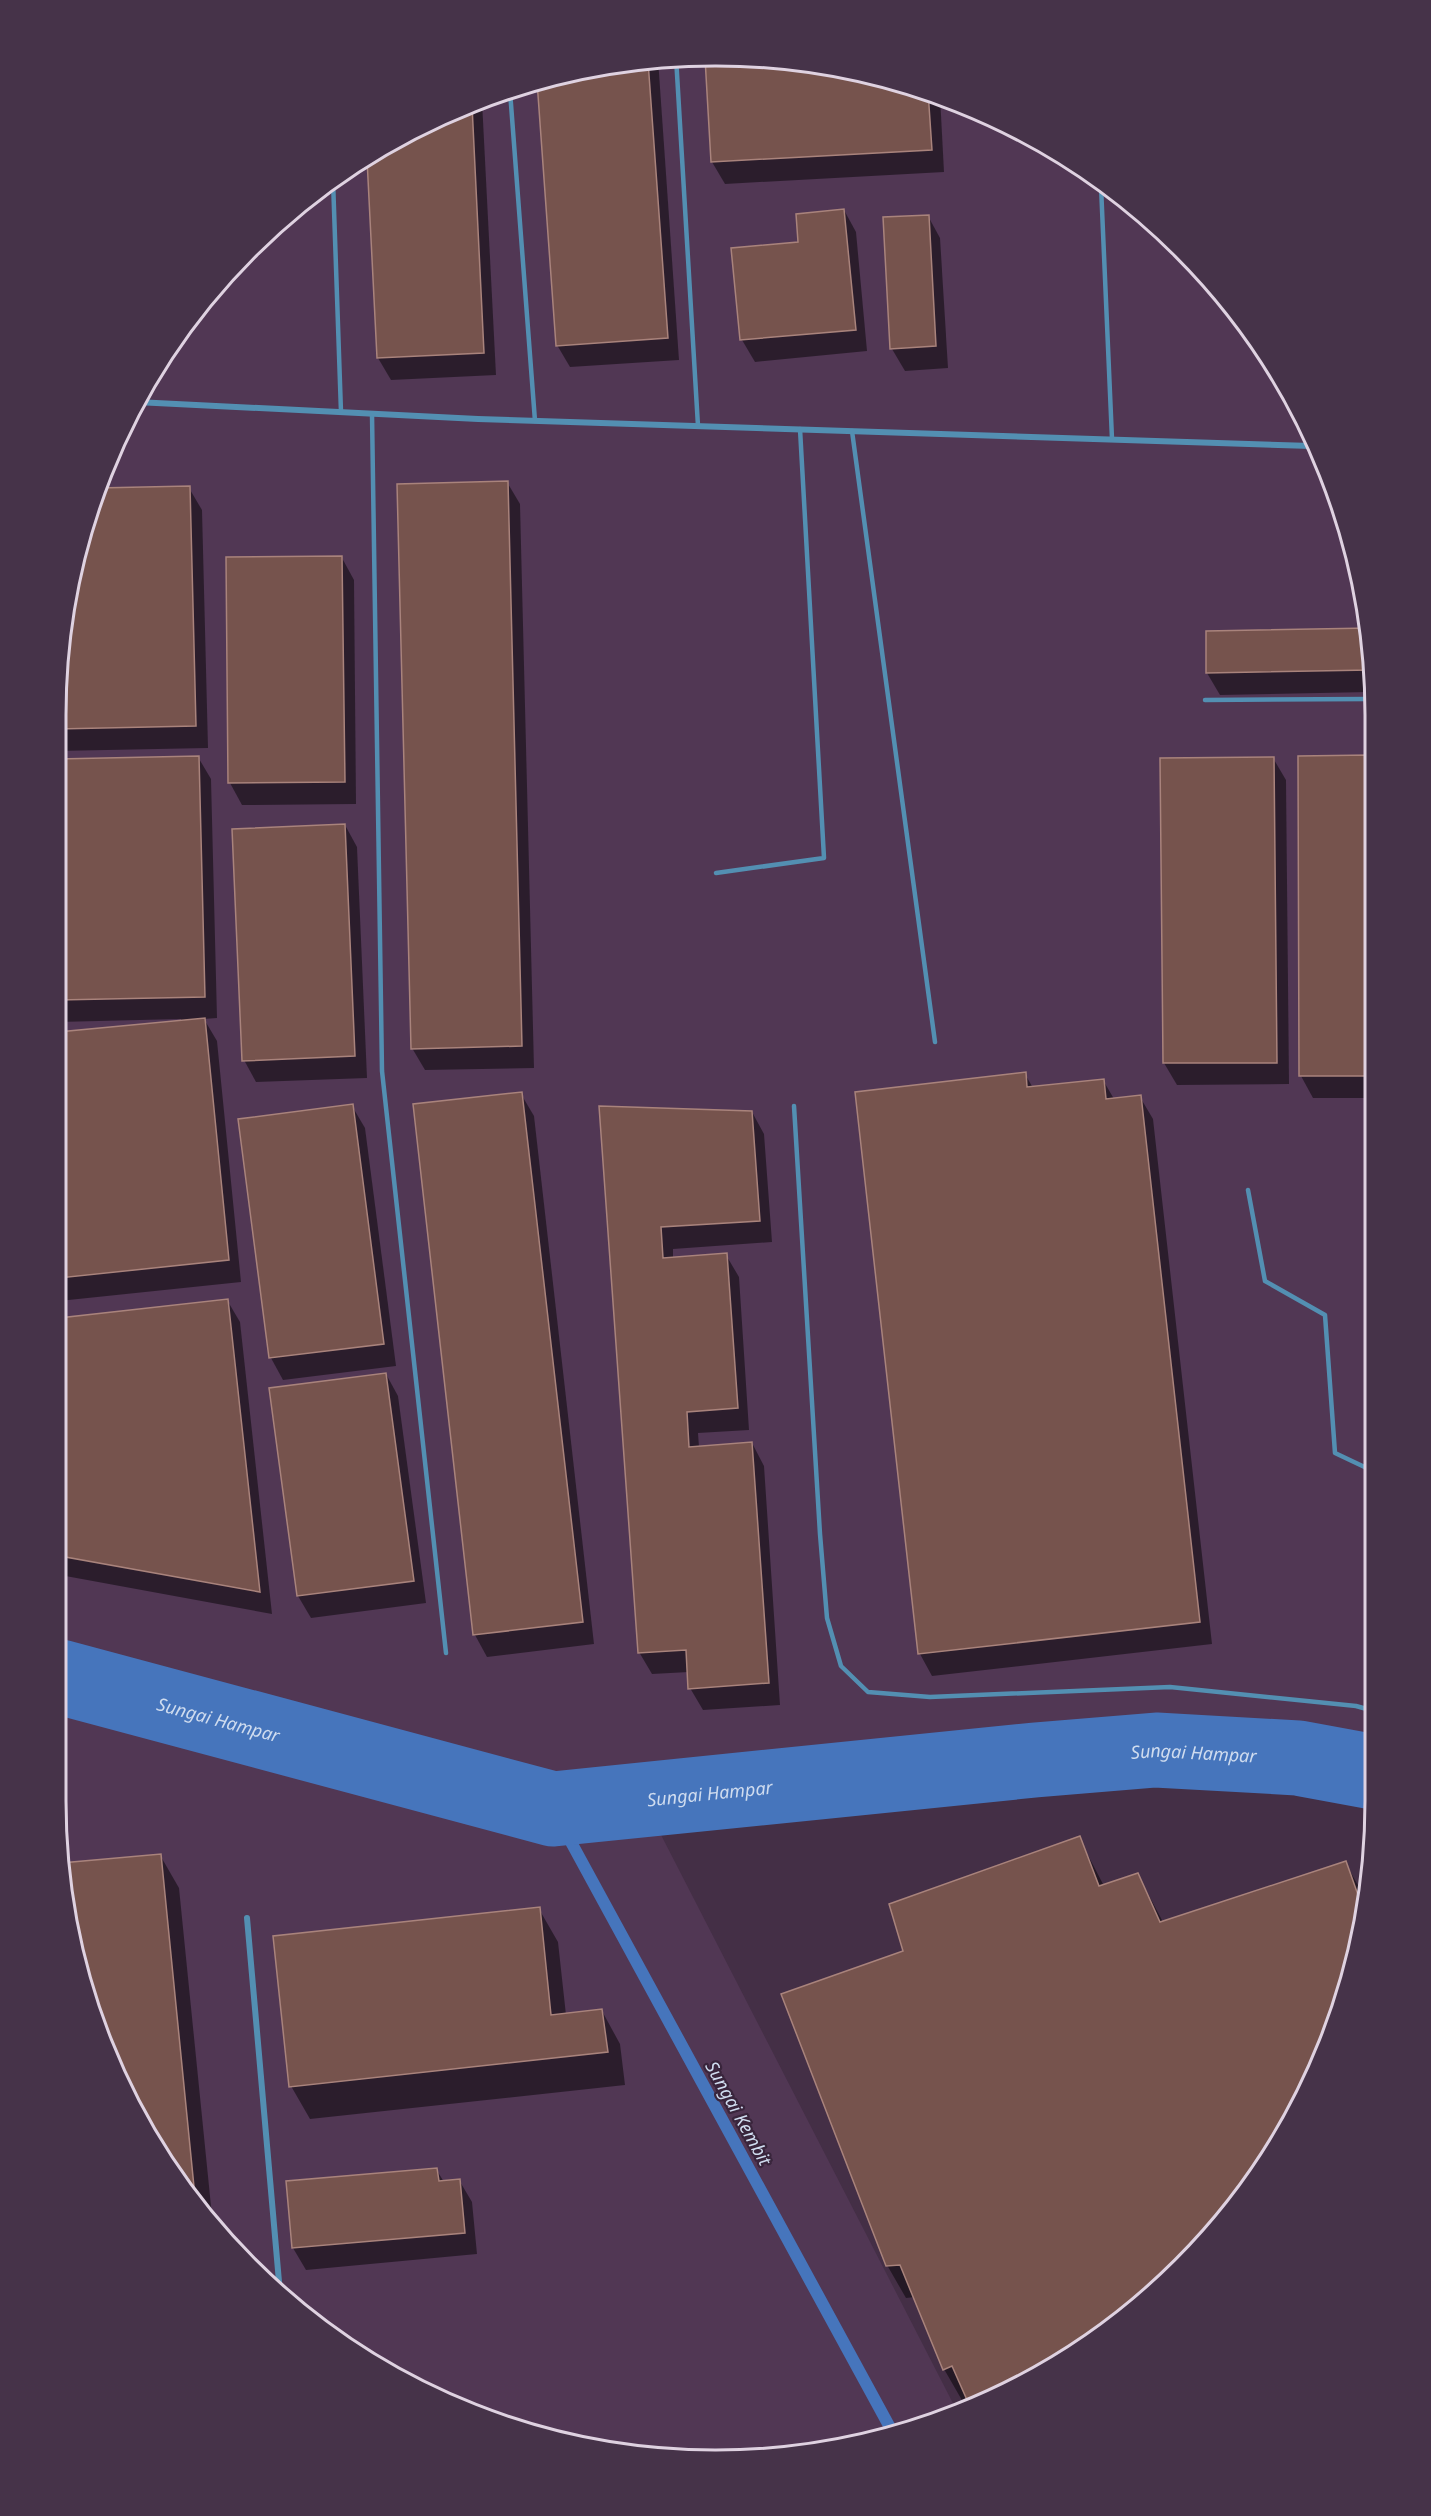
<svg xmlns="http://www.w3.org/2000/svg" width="1431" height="2516" font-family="'Noto Sans',sans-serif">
	<rect width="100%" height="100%" fill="#442f46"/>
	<polygon fill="#513754" points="673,57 802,61 928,91 1046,144 1182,249 1264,349 1340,503 1370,630 1374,1792 1133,1785 659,1831 958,2413 845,2448 758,2459 630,2455 544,2438 424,2393 349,2349 249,2267 192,2202 124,2093 90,2012 61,1887 57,673 90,504 144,385 220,280 314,192 424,123 545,78"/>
	<g fill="#0007">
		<polygon points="706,58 802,61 928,91 940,96 944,172 725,184 712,162"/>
		<polygon points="658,59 679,360 570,367 557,345 538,80"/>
		<polygon points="482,101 496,375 391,380 378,358 369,158 424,123"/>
		<polygon points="844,210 856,232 867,351 755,362 742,340 800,243"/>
		<polygon points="928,216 940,238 948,368 905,371 892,349"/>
		<polygon points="507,482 520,504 534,1068 425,1070 412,1048"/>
		<polygon points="189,488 202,510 208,748 57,751 57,673 90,504"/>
		<polygon points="342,558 354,580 356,804 242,805 230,783 228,559"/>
		<polygon points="1370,630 1370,692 1220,695 1207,673"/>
		<polygon points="198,757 211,779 217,1018 204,1019 217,1041 241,1282 59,1301 58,1034 181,1022 181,1019 58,1022 57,761"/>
		<polygon points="1299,757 1370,757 1372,1098 1313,1098 1301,1076"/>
		<polygon points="1273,758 1286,780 1289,1084 1177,1085 1164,1063"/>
		<polygon points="345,825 357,847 367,1078 256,1082 244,1060"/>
		<polygon points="1025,1074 1033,1088 1103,1080 1114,1099 1140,1097 1153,1119 1212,1644 932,1676 920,1654"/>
		<polygon points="521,1094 534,1116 594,1644 487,1657 475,1635"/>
		<polygon points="352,1106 365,1128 396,1366 283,1380 271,1358"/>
		<polygon points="601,1107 752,1112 764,1134 772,1242 673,1249 673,1259 726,1255 739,1277 749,1430 698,1433 699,1447 752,1443 764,1466 780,1705 703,1710 690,1688 689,1672 652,1674 639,1652"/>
		<polygon points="227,1300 240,1322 272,1614 60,1575 59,1319"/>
		<polygon points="386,1374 398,1396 426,1603 311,1618 298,1596"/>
		<polygon points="1079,1838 1104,1886 1138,1875 1163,1922 1345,1862 1365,1898 1353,1972 1287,2131 1212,2235 1150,2297 1046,2372 963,2402 944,2369 915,2297 906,2298 887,2265 905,1952"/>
		<polygon points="160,1855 179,1888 213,2226 192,2202 124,2093 90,2012"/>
		<polygon points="539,1909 558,1942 566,2015 602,2011 620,2044 625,2085 310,2119 291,2086"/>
		<polygon points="436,2169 444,2182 459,2180 472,2202 477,2254 306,2270 293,2248"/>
	</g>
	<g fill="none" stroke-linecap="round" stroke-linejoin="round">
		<polyline stroke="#4675bc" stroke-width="12" points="553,1809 893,2433"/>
		<path stroke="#4675bc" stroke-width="75" id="s1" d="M60,1677L553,1809L1035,1760L1156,1750L1298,1758L1374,1772"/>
	</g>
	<g fill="#76534d" stroke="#a9837c" stroke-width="1.5">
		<polygon points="705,58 802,61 928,91 932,150 711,162"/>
		<polygon points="648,61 668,338 556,346 537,81"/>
		<polygon points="472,105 484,353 377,358 367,159 424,123"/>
		<polygon points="844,209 856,330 740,340 731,248 798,242 796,214"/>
		<polygon points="929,215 936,346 890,349 883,217"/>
		<polygon points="508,481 522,1046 411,1049 397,484"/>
		<polygon points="190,486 196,726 57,729 57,673 90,504 97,488"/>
		<polygon points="342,556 345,782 228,783 226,557"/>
		<polygon points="1370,628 1370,670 1206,673 1206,631"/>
		<polygon points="1370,755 1371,1076 1299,1076 1298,756"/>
		<polygon points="199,756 205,997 58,1000 57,759"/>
		<polygon points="1274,757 1277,1063 1163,1063 1160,758"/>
		<polygon points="345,824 355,1056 242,1061 232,829"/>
		<polygon points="205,1018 229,1260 59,1278 58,1032"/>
		<polygon points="1026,1072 1027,1087 1104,1079 1106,1099 1141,1095 1200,1622 918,1654 855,1092"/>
		<polygon points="522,1092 583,1622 473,1635 413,1104"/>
		<polygon points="353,1104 384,1344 269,1358 238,1119"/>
		<polygon points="599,1106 752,1111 760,1221 661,1227 663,1258 727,1253 738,1408 687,1412 689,1447 752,1442 769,1683 688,1689 686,1650 638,1653"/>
		<polygon points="228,1299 260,1592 60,1556 59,1318"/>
		<polygon points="386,1373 414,1581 297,1596 269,1388"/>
		<polygon points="1080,1836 1099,1886 1138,1873 1160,1922 1346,1861 1363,1909 1353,1972 1287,2131 1212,2235 1150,2297 1046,2372 971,2409 952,2366 943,2370 900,2265 886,2266 781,1994 903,1951 889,1904"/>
		<polygon points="161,1854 196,2207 124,2093 90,2012 61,1887 61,1863"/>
		<polygon points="540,1907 551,2015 602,2009 608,2052 289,2087 273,1936"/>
		<polygon points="437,2168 439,2181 460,2179 465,2233 292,2248 286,2181"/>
	</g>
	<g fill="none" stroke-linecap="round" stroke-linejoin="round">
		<g stroke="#538fb2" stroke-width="4.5">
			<polyline points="676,57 698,426"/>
			<polyline points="510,91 535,421"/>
			<polyline points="333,180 341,412"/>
			<polyline points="1101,186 1112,439"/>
			<polyline points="372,414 382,1071 446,1653"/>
			<polyline points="852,431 935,1042"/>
			<polyline points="1205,700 1370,699"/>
			<polyline points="716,873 824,858 800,429"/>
			<polyline points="794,1106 820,1534 827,1618 841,1666 868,1692 930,1697 1170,1687 1356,1706 1374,1711"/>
			<polyline points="1248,1190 1265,1281 1325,1315 1335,1453 1373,1471"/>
		</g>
		<g stroke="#538fb2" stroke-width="6">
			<polyline points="136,402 478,419 1312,446"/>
			<polyline points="247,1918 280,2293"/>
		</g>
	</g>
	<g text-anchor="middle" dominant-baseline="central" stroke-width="4.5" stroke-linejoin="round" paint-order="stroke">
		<g font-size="18" font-style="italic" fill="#cfdcef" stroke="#39253c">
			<text stroke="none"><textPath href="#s1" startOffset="164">Sungai Hampar</textPath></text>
			<text stroke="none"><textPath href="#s1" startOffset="1154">Sungai Hampar</textPath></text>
			<text stroke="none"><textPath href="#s1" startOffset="668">Sungai Hampar</textPath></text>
			<text transform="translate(739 2113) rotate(61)">Sungai Kembit</text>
		</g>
	</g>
	<path d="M0 0H1431V2516H0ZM715 66H716A649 649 0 0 1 1365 715V1801A649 649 0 0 1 716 2450H715A649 649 0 0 1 66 1801V715A649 649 0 0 1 715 66Z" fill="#463349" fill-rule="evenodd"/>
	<path fill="none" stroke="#dfd2e1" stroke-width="3" d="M715 66H716A649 649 0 0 1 1365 715V1801A649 649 0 0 1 716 2450H715A649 649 0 0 1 66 1801V715A649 649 0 0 1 715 66Z"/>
</svg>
